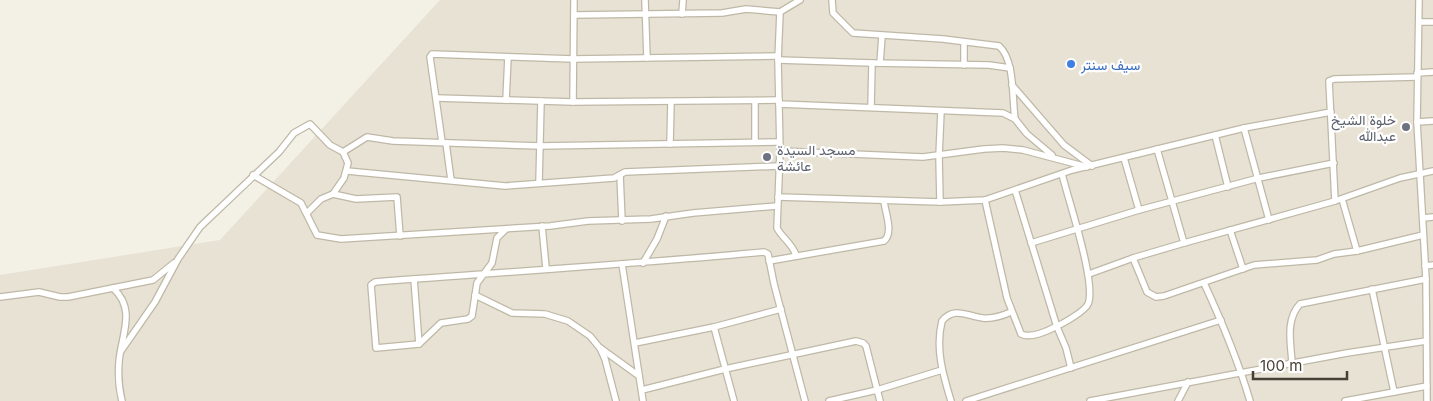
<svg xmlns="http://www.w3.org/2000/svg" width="1433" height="401" font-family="Inter,Vazirmatn,sans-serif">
	<rect width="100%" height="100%" fill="#f3f0e5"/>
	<polygon fill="#e7e2d3" points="440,0 1433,0 1433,401 0,401 0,275 220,240"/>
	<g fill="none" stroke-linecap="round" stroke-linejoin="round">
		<defs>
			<g id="minor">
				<polyline points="645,0 647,58"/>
				<path d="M832,0L833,13L853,33L943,39L999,46C1015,60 1012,98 1015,119"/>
				<polyline points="1419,0 1417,122 1426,279 1427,401"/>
				<path d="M780,12L778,60L780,151L777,228C782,238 791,242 796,255"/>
				<polyline points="682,14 683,0"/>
				<polyline points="574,15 722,13 746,9 780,12 800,0"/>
				<polyline points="1420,22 1433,22"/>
				<polyline points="778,60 872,63 989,65 1010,68"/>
				<polyline points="880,63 882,36"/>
				<polyline points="964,65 964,42"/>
				<polyline points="1417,73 1433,72"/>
				<polyline points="1012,85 1064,145 1092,166"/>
				<polyline points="437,98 573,102 779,100"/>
				<polyline points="506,100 508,57"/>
				<polyline points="573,102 574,0"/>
				<polyline points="779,104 1003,113 1015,119 1027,134 1052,155"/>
				<polyline points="871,107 872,63"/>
				<polyline points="1417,122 1433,121"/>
				<polyline points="1244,128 1269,220"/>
				<polyline points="1215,135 1228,187"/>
				<polyline points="442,142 430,57 432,54 573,59 778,56"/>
				<polyline points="755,142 755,101"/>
				<polyline points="446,143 451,180"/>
				<polyline points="670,144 671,102"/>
				<polyline points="1157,149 1184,243"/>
				<polyline points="780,151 923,157 984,149 1003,148 1023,150 1087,167"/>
				<polyline points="343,152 367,137 393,141 540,146 779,142"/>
				<polyline points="1124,158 1139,210"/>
				<polyline points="347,171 505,186 614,178 625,172 779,166"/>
				<polyline points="253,175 301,203 317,235 341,239 550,226 588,221 651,219 693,213 777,206"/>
				<polyline points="620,175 622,221"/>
				<polyline points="539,183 541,101"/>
				<polyline points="1015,190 1057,327 1066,348 1071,368"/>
				<polyline points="333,194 356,199 397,197 400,236"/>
				<polyline points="778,197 940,202 985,200 1072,170 1244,128 1331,112"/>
				<polyline points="1342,199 1357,251"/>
				<path d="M985,200L1007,298L1021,334C1030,339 1048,331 1057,326C1064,323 1085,311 1088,304C1097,284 1068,199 1062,174"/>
				<polyline points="1335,201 1329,81 1334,79 1417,77"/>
				<polyline points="940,202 939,156 941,111"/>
				<polyline points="1423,218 1433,217"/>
				<polyline points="542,226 546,268"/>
				<path d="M506,229L497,238L492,263L477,283L472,316L468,319L441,323L419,344L376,348L371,285L375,282C505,272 635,264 764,252L768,254L774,284L805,401"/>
				<polyline points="1230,230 1243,269"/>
				<polyline points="1031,243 1139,210 1259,178 1334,163"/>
				<polyline points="1133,258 1147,292 1156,297 1164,296 1254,265 1317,260 1334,254 1357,251 1423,235"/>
				<path d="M769,261L884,241C894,233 885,212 884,201"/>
				<polyline points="643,263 657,239 666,216"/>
				<polyline points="622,264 643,401"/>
				<polyline points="1425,266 1433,265"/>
				<polyline points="1089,274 1133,258 1184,243 1335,201 1400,178 1433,171"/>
				<polyline points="414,279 419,344"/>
				<path d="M1204,283C1222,322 1238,360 1250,401"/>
				<path d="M113,288C137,310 121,335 119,362C118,374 119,389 122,401"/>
				<polyline points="1372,289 1394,392"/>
				<polyline points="475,295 512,313 545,314 568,321 590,336 599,347 639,376"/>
				<polyline points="0,297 39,292 60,297 68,297 153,280 174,263"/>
				<polyline points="714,327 734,401"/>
				<polyline points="635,343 714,327 781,309"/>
				<polyline points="600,348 605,359 616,401"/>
				<polyline points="121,351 155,302 178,259 200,227 279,152 294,133 310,124 330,145 343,152 348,163 344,178 333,194 321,199 307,213"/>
				<path d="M1292,363C1291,344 1285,320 1300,304L1426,279"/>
				<polyline points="642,390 725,369 856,341 863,343 866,346 880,401"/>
				<polyline points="829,401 877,390 942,370"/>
				<path d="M951,401C943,375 935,348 942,321C954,306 967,316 983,318C993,319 1002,316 1011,312"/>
				<polyline points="966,401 1221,320"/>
				<polyline points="1090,401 1347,353 1426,341"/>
				<polyline points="1178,401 1188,382"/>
				<polyline points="1345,401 1427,386"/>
			</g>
		</defs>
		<use href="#minor" stroke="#bfb8a7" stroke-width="8"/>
		<use href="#minor" stroke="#fff" stroke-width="5.5"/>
	</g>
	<circle fill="#3f7fe0" stroke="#fff" stroke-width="2" cx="1071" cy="64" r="5"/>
	<g fill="#6b7280" stroke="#fff" stroke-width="2">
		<circle cx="1406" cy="127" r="5"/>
		<circle cx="767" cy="157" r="5"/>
	</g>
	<g text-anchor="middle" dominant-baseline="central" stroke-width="4.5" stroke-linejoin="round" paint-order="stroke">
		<g font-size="14" fill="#366cbe" stroke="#fff" text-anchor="start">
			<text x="1081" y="64">سيف سنتر</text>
		</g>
		<g font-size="14" fill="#5b616d" stroke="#fff" text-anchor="end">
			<text x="1396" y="119">خلوة الشيخ<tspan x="1396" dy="16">عبدالله</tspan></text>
			<text x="777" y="149" text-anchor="start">مسجد السيدة<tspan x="777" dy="16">عائشة</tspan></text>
		</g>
	</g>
	<path d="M1253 371v8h94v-8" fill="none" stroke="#464034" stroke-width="2.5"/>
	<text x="1260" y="371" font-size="15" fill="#464034" stroke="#ffffff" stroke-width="4" paint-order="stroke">100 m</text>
</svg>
